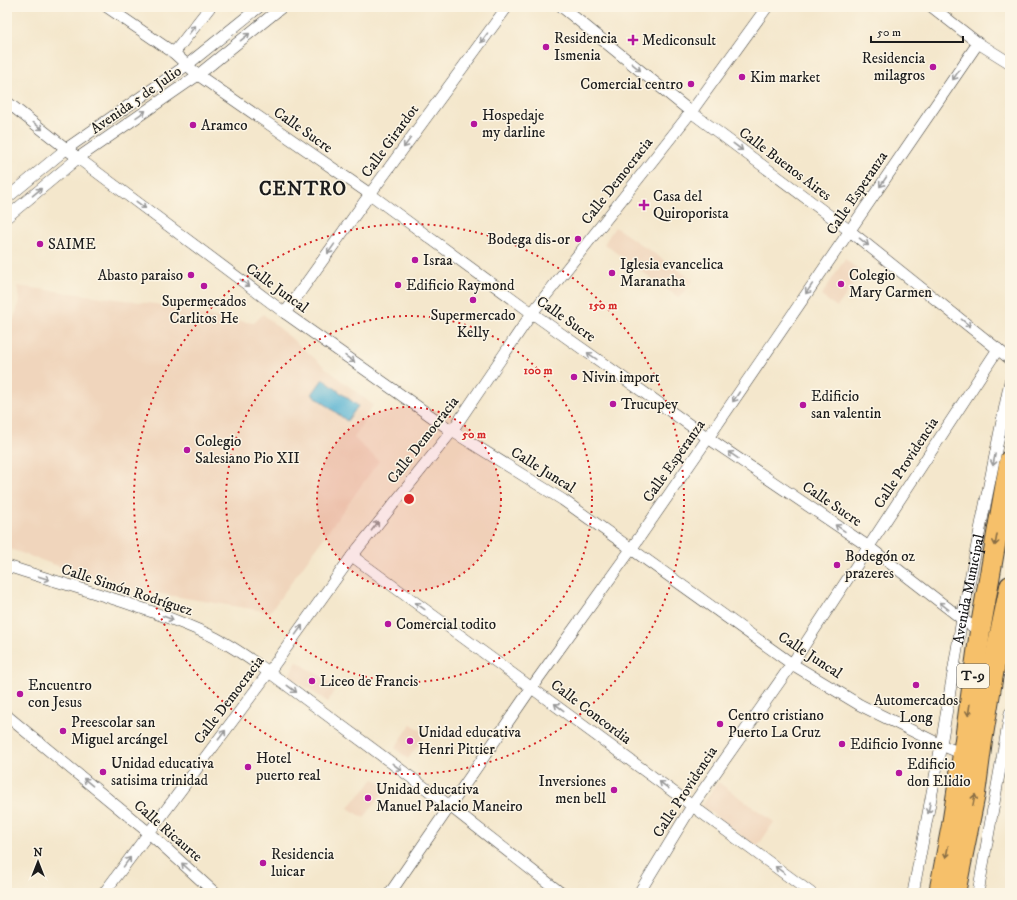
<svg xmlns="http://www.w3.org/2000/svg" width="1017" height="900" font-family="'IM FELL DW Pica',serif">
	<rect width="100%" height="100%" fill="#fcf5e5"/>
	<filter id="ink" filterUnits="userSpaceOnUse"><feTurbulence type="fractalNoise" baseFrequency=".025" numOctaves="2"/><feDisplacementMap in="SourceGraphic" scale="8" xChannelSelector="R" yChannelSelector="G"/><feConvolveMatrix kernelMatrix="1 2 1 2 8 2 1 2 1" color-interpolation-filters="sRGB"/></filter>
	<filter id="wash" filterUnits="userSpaceOnUse"><feTurbulence type="fractalNoise" baseFrequency=".012" numOctaves="4" result="noise"/><feDisplacementMap in="SourceGraphic" scale="16" xChannelSelector="R" yChannelSelector="G"/><feGaussianBlur stdDeviation="0.9" result="paint"/><feColorMatrix in="noise" values="0 0 0 0 0 0 0 0 0 0 0 0 0 0 0 0 0 1.4 0 .05"/><feComposite in="paint" operator="in"/></filter>
	<g filter="url(#wash)">
		<rect width="100%" height="100%" fill="#f4e7cc"/>
		<g fill="#f0d5bc">
			<polygon points="615,227 693,280 679,298 604,244"/>
			<polygon points="845,259 862,273 837,307 821,296"/>
			<polygon points="17,286 155,304 219,318 254,323 263,314 328,370 373,405 354,438 379,461 270,612 118,587 7,548 7,337 20,301"/>
			<polygon points="296,661 336,686 328,702 289,676"/>
			<polygon points="411,724 426,734 408,759 395,748"/>
			<polygon points="374,779 387,787 364,818 348,808"/>
			<polygon points="718,782 774,822 757,847 702,806"/>
		</g>
		<polygon fill="#55b2d3" stroke="#386778" points="323,379 358,406 347,421 312,394"/>
	</g>
	<g filter="url(#ink)">
		<g fill="none" stroke-linecap="round" stroke-linejoin="round">
			<defs>
				<g id="street">
					<polyline points="107,7 174,53 198,75 370,194 532,313 708,438 869,547 962,619 982,633"/>
					<polyline points="562,7 691,112 850,231 1010,359"/>
					<polyline points="932,7 978,43 1010,63"/>
					<polyline points="174,53 210,7"/>
					<polyline points="7,102 78,158 285,313 452,431 563,500 792,664 860,705 941,745 963,754"/>
					<polyline points="7,198 66,149 187,65 259,7"/>
					<polyline points="7,217 78,158 198,75 282,7"/>
					<polyline points="285,313 370,194 507,7"/>
					<polyline points="352,556 811,893"/>
					<path d="M7,566C72,587 139,604 201,631C225,641 247,657 269,672L451,807L561,893"/>
					<polyline points="7,716 148,832 215,893"/>
					<polyline points="104,893 269,672 352,556 452,431 532,313 691,112 767,7"/>
					<polyline points="390,893 532,687 632,548 708,438 978,43"/>
					<polyline points="639,893 692,806 792,664 998,349"/>
					<path id="s1" d="M913,893L941,745L962,619L1010,381"/>
					<polyline points="978,893 1010,713"/>
				</g>
				<g id="highway">
					<polyline points="939,893 952,825 963,754 980,631 1010,460"/>
					<polyline points="955,893 975,794 982,741 998,644 1010,586"/>
				</g>
			</defs>
			<use href="#street" stroke="#3c3a36" stroke-width="12"/>
			<use href="#highway" stroke="#3c3a36" stroke-width="22"/>
			<use href="#street" stroke="#fff" stroke-width="11"/>
			<use href="#highway" stroke="#f6c06b" stroke-width="20"/>
		</g>
		<defs><path id="oneway-shaft" d="M-6 0H5M1.5-3L5.5 0L1.5 3" fill="none" stroke-width="1.6" stroke-linecap="round" stroke-linejoin="round"/></defs>
		<g stroke="#999">
			<use href="#oneway-shaft" transform="translate(192 30) rotate(-52)"/>
			<use href="#oneway-shaft" transform="translate(245 37) rotate(-39)"/>
			<use href="#oneway-shaft" transform="translate(484 38) rotate(126)"/>
			<use href="#oneway-shaft" transform="translate(636 67) rotate(39)"/>
			<use href="#oneway-shaft" transform="translate(956 75) rotate(124)"/>
			<use href="#oneway-shaft" transform="translate(141 114) rotate(-35)"/>
			<use href="#oneway-shaft" transform="translate(38 126) rotate(38)"/>
			<use href="#oneway-shaft" transform="translate(407 143) rotate(126)"/>
			<use href="#oneway-shaft" transform="translate(738 147) rotate(37)"/>
			<use href="#oneway-shaft" transform="translate(883 182) rotate(124)"/>
			<use href="#oneway-shaft" transform="translate(37 192) rotate(-40)"/>
			<use href="#oneway-shaft" transform="translate(141 205) rotate(37)"/>
			<use href="#oneway-shaft" transform="translate(864 242) rotate(39)"/>
			<use href="#oneway-shaft" transform="translate(331 249) rotate(125)"/>
			<use href="#oneway-shaft" transform="translate(245 283) rotate(37)"/>
			<use href="#oneway-shaft" transform="translate(809 289) rotate(124)"/>
			<use href="#oneway-shaft" transform="translate(966 323) rotate(39)"/>
			<use href="#oneway-shaft" transform="translate(592 356) rotate(-145)"/>
			<use href="#oneway-shaft" transform="translate(350 359) rotate(35)"/>
			<use href="#oneway-shaft" transform="translate(736 397) rotate(124)"/>
			<use href="#oneway-shaft" transform="translate(733 455) rotate(-146)"/>
			<use href="#oneway-shaft" transform="translate(994 460) rotate(101)"/>
			<use href="#oneway-shaft" transform="translate(375 526) rotate(-53)"/>
			<use href="#oneway-shaft" transform="translate(840 528) rotate(-146)"/>
			<use href="#oneway-shaft" transform="translate(44 578) rotate(18)"/>
			<use href="#oneway-shaft" transform="translate(420 606) rotate(-144)"/>
			<use href="#oneway-shaft" transform="translate(944 606) rotate(-142)"/>
			<use href="#oneway-shaft" transform="translate(168 618) rotate(21)"/>
			<use href="#oneway-shaft" transform="translate(299 630) rotate(-54)"/>
			<use href="#oneway-shaft" transform="translate(292 689) rotate(37)"/>
			<use href="#oneway-shaft" transform="translate(559 707) rotate(-143)"/>
			<use href="#oneway-shaft" transform="translate(222 735) rotate(-53)"/>
			<use href="#oneway-shaft" transform="translate(397 767) rotate(37)"/>
			<use href="#oneway-shaft" transform="translate(88 782) rotate(-140)"/>
			<use href="#oneway-shaft" transform="translate(664 785) rotate(-143)"/>
			<use href="#oneway-shaft" transform="translate(929 808) rotate(101)"/>
			<use href="#oneway-shaft" transform="translate(127 862) rotate(-54)"/>
			<use href="#oneway-shaft" transform="translate(186 867) rotate(-138)"/>
			<use href="#oneway-shaft" transform="translate(780 870) rotate(-144)"/>
		</g>
		<g stroke="#896e44">
			<use href="#oneway-shaft" transform="translate(996 540) rotate(100)"/>
			<use href="#oneway-shaft" transform="translate(969 710) rotate(98)"/>
			<use href="#oneway-shaft" transform="translate(974 800) rotate(-79)"/>
			<use href="#oneway-shaft" transform="translate(947 852) rotate(101)"/>
		</g>
	</g>
	<circle cx="409" cy="499" r="92" fill="#d62828" fill-opacity=".12"/>
	<g fill="none" stroke="#d62828" stroke-width="2" stroke-dasharray="2 4">
		<circle cx="409" cy="499" r="92"/>
		<circle cx="409" cy="499" r="183"/>
		<circle cx="409" cy="499" r="275"/>
	</g>
	<g fill="#b5179e" stroke="#fcf5e5" stroke-width="1.5">
		<path d="M631 34h4v4h4v4h-4v4h-4v-4h-4v-4h4z"/>
		<circle cx="546" cy="47" r="4"/>
		<circle cx="933" cy="67" r="4"/>
		<circle cx="742" cy="77" r="4"/>
		<circle cx="691" cy="84" r="4"/>
		<circle cx="474" cy="124" r="4"/>
		<circle cx="193" cy="125" r="4"/>
		<path d="M642 199h4v4h4v4h-4v4h-4v-4h-4v-4h4z"/>
		<circle cx="578" cy="239" r="4"/>
		<circle cx="40" cy="244" r="4"/>
		<circle cx="415" cy="260" r="4"/>
		<circle cx="612" cy="273" r="4"/>
		<circle cx="191" cy="275" r="4"/>
		<circle cx="841" cy="284" r="4"/>
		<circle cx="398" cy="285" r="4"/>
		<circle cx="204" cy="286" r="4"/>
		<circle cx="473" cy="300" r="4"/>
		<circle cx="574" cy="377" r="4"/>
		<circle cx="613" cy="404" r="4"/>
		<circle cx="803" cy="405" r="4"/>
		<circle cx="187" cy="450" r="4"/>
		<circle cx="837" cy="565" r="4"/>
		<circle cx="388" cy="624" r="4"/>
		<circle cx="312" cy="681" r="4"/>
		<circle cx="916" cy="685" r="4"/>
		<circle cx="20" cy="694" r="4"/>
		<circle cx="720" cy="724" r="4"/>
		<circle cx="63" cy="731" r="4"/>
		<circle cx="410" cy="741" r="4"/>
		<circle cx="842" cy="744" r="4"/>
		<circle cx="248" cy="767" r="4"/>
		<circle cx="103" cy="772" r="4"/>
		<circle cx="899" cy="773" r="4"/>
		<circle cx="614" cy="790" r="4"/>
		<circle cx="368" cy="798" r="4"/>
		<circle cx="263" cy="863" r="4"/>
	</g>
	<g text-anchor="middle" dominant-baseline="central" stroke-width="3" stroke-linejoin="round" paint-order="stroke">
		<rect fill="#fcf5e5" stroke="#5f5d58" stroke-width="1" x="957" y="664" width="32" height="24" rx="3"/>
		<g font-size="14" font-weight="bold" fill="#1c1c1c">
			<text x="973" y="676">T-9</text>
		</g>
		<g font-size="15" fill="#1c1c1c" stroke="#fcf5e5" text-anchor="start">
			<text x="554" y="38">Residencia<tspan x="554" dy="17">Ismenia</tspan></text>
			<text x="642" y="40">Mediconsult</text>
			<text x="925" y="58" text-anchor="end">Residencia<tspan x="925" dy="17">milagros</tspan></text>
			<text x="750" y="77">Kim market</text>
			<text x="683" y="84" text-anchor="end">Comercial centro</text>
			<text x="482" y="115">Hospedaje<tspan x="482" dy="17">my darline</tspan></text>
			<text x="201" y="125">Aramco</text>
			<text x="653" y="196">Casa del<tspan x="653" dy="17">Quiroporista</tspan></text>
			<text x="570" y="239" text-anchor="end">Bodega dis-or</text>
			<text x="48" y="244">SAIME</text>
			<text x="423" y="260">Israa</text>
			<text x="620" y="264">Iglesia evancelica<tspan x="620" dy="17">Maranatha</tspan></text>
			<text x="183" y="275" text-anchor="end">Abasto paraiso</text>
			<text x="849" y="275">Colegio<tspan x="849" dy="17">Mary Carmen</tspan></text>
			<text x="406" y="285">Edificio Raymond</text>
			<text x="204" y="301" text-anchor="middle">Supermecados<tspan x="204" dy="17">Carlitos He</tspan></text>
			<text x="473" y="315" text-anchor="middle">Supermercado<tspan x="473" dy="17">Kelly</tspan></text>
			<text x="582" y="377">Nivin import</text>
			<text x="811" y="396">Edificio<tspan x="811" dy="17">san valentin</tspan></text>
			<text x="621" y="404">Trucupey</text>
			<text x="195" y="441">Colegio<tspan x="195" dy="17">Salesiano Pio XII</tspan></text>
			<text x="845" y="556">Bodegón oz<tspan x="845" dy="17">prazeres</tspan></text>
			<text x="396" y="624">Comercial todito</text>
			<text x="320" y="681">Liceo de Francis</text>
			<text x="28" y="685">Encuentro<tspan x="28" dy="17">con Jesus</tspan></text>
			<text x="916" y="700" text-anchor="middle">Automercados<tspan x="916" dy="17">Long</tspan></text>
			<text x="728" y="715">Centro cristiano<tspan x="728" dy="17">Puerto La Cruz</tspan></text>
			<text x="71" y="722">Preescolar san<tspan x="71" dy="17">Miguel arcángel</tspan></text>
			<text x="418" y="732">Unidad educativa<tspan x="418" dy="17">Henri Pittier</tspan></text>
			<text x="850" y="744">Edificio Ivonne</text>
			<text x="256" y="758">Hotel<tspan x="256" dy="17">puerto real</tspan></text>
			<text x="111" y="763">Unidad educativa<tspan x="111" dy="17">satisima trinidad</tspan></text>
			<text x="907" y="764">Edificio<tspan x="907" dy="17">don Elidio</tspan></text>
			<text x="606" y="781" text-anchor="end">Inversiones<tspan x="606" dy="17">men bell</tspan></text>
			<text x="376" y="789">Unidad educativa<tspan x="376" dy="17">Manuel Palacio Maneiro</tspan></text>
			<text x="271" y="854">Residencia<tspan x="271" dy="17">luicar</tspan></text>
		</g>
		<g font-size="15" fill="#1c1c1c" stroke="#fcf5e5">
			<text transform="translate(136 100) rotate(-35)">Avenida 5 de Julio</text>
			<text transform="translate(303 130) rotate(35)">Calle Sucre</text>
			<text transform="translate(390 141) rotate(-54)">Calle Girardot</text>
			<text transform="translate(785 164) rotate(37)">Calle Buenos Aires</text>
			<text transform="translate(617 181) rotate(-52)">Calle Democracia</text>
			<text transform="translate(857 193) rotate(-56)">Calle Esperanza</text>
			<text transform="translate(277 288) rotate(36)">Calle Juncal</text>
			<text transform="translate(566 319) rotate(35)">Calle Sucre</text>
			<text transform="translate(423 440) rotate(-52)">Calle Democracia</text>
			<text transform="translate(674 461) rotate(-55)">Calle Esperanza</text>
			<text transform="translate(906 463) rotate(-57)">Calle Providencia</text>
			<text transform="translate(543 470) rotate(32)">Calle Juncal</text>
			<text transform="translate(832 504) rotate(34)">Calle Sucre</text>
			<text stroke="none"><textPath href="#s1" startOffset="309">Avenida Municipal</textPath></text>
			<text transform="translate(127 590) rotate(18)">Calle Simón Rodríguez</text>
			<text transform="translate(810 655) rotate(33)">Calle Juncal</text>
			<text transform="translate(229 700) rotate(-53)">Calle Democracia</text>
			<text transform="translate(591 712) rotate(37)">Calle Concordia</text>
			<text transform="translate(685 792) rotate(-57)">Calle Providencia</text>
			<text transform="translate(168 831) rotate(41)">Calle Ricaurte</text>
		</g>
		<g font-size="19" font-weight="bold" letter-spacing="1" fill="#1c1c1c" stroke="#fcf5e5">
			<text x="303" y="189">CENTRO</text>
		</g>
	</g>
	<circle cx="409" cy="499" r="6" fill="#d62828" stroke="#fcf5e5" stroke-width="2"/>
	<g font-size="12" text-anchor="middle" font-weight="bold" fill="#d62828" stroke="#fcf5e5" stroke-width="3" stroke-linejoin="round" paint-order="stroke">
		<text x="603" y="309">150 m</text>
		<text x="538" y="374">100 m</text>
		<text x="474" y="438">50 m</text>
	</g>
	<rect width="1017" height="900" fill="none" stroke="#fcf5e5" stroke-width="24"/>
	<g transform="translate(38 862)" stroke="#fcf5e5" stroke-width="3" paint-order="stroke">
	<path d="M0-3L7 15L0 10L-7 15Z" fill="#1c1c1c"/>
	<text y="-6" font-size="11" font-weight="bold" text-anchor="middle" fill="#1c1c1c">N</text>
	</g>
	<path d="M871 36v6h92v-6" fill="none" stroke="#1c1c1c" stroke-width="2"/>
	<text x="877" y="36" font-size="12" fill="#1c1c1c" stroke="#fcf5e5" stroke-width="3" paint-order="stroke">50 m</text>
</svg>
